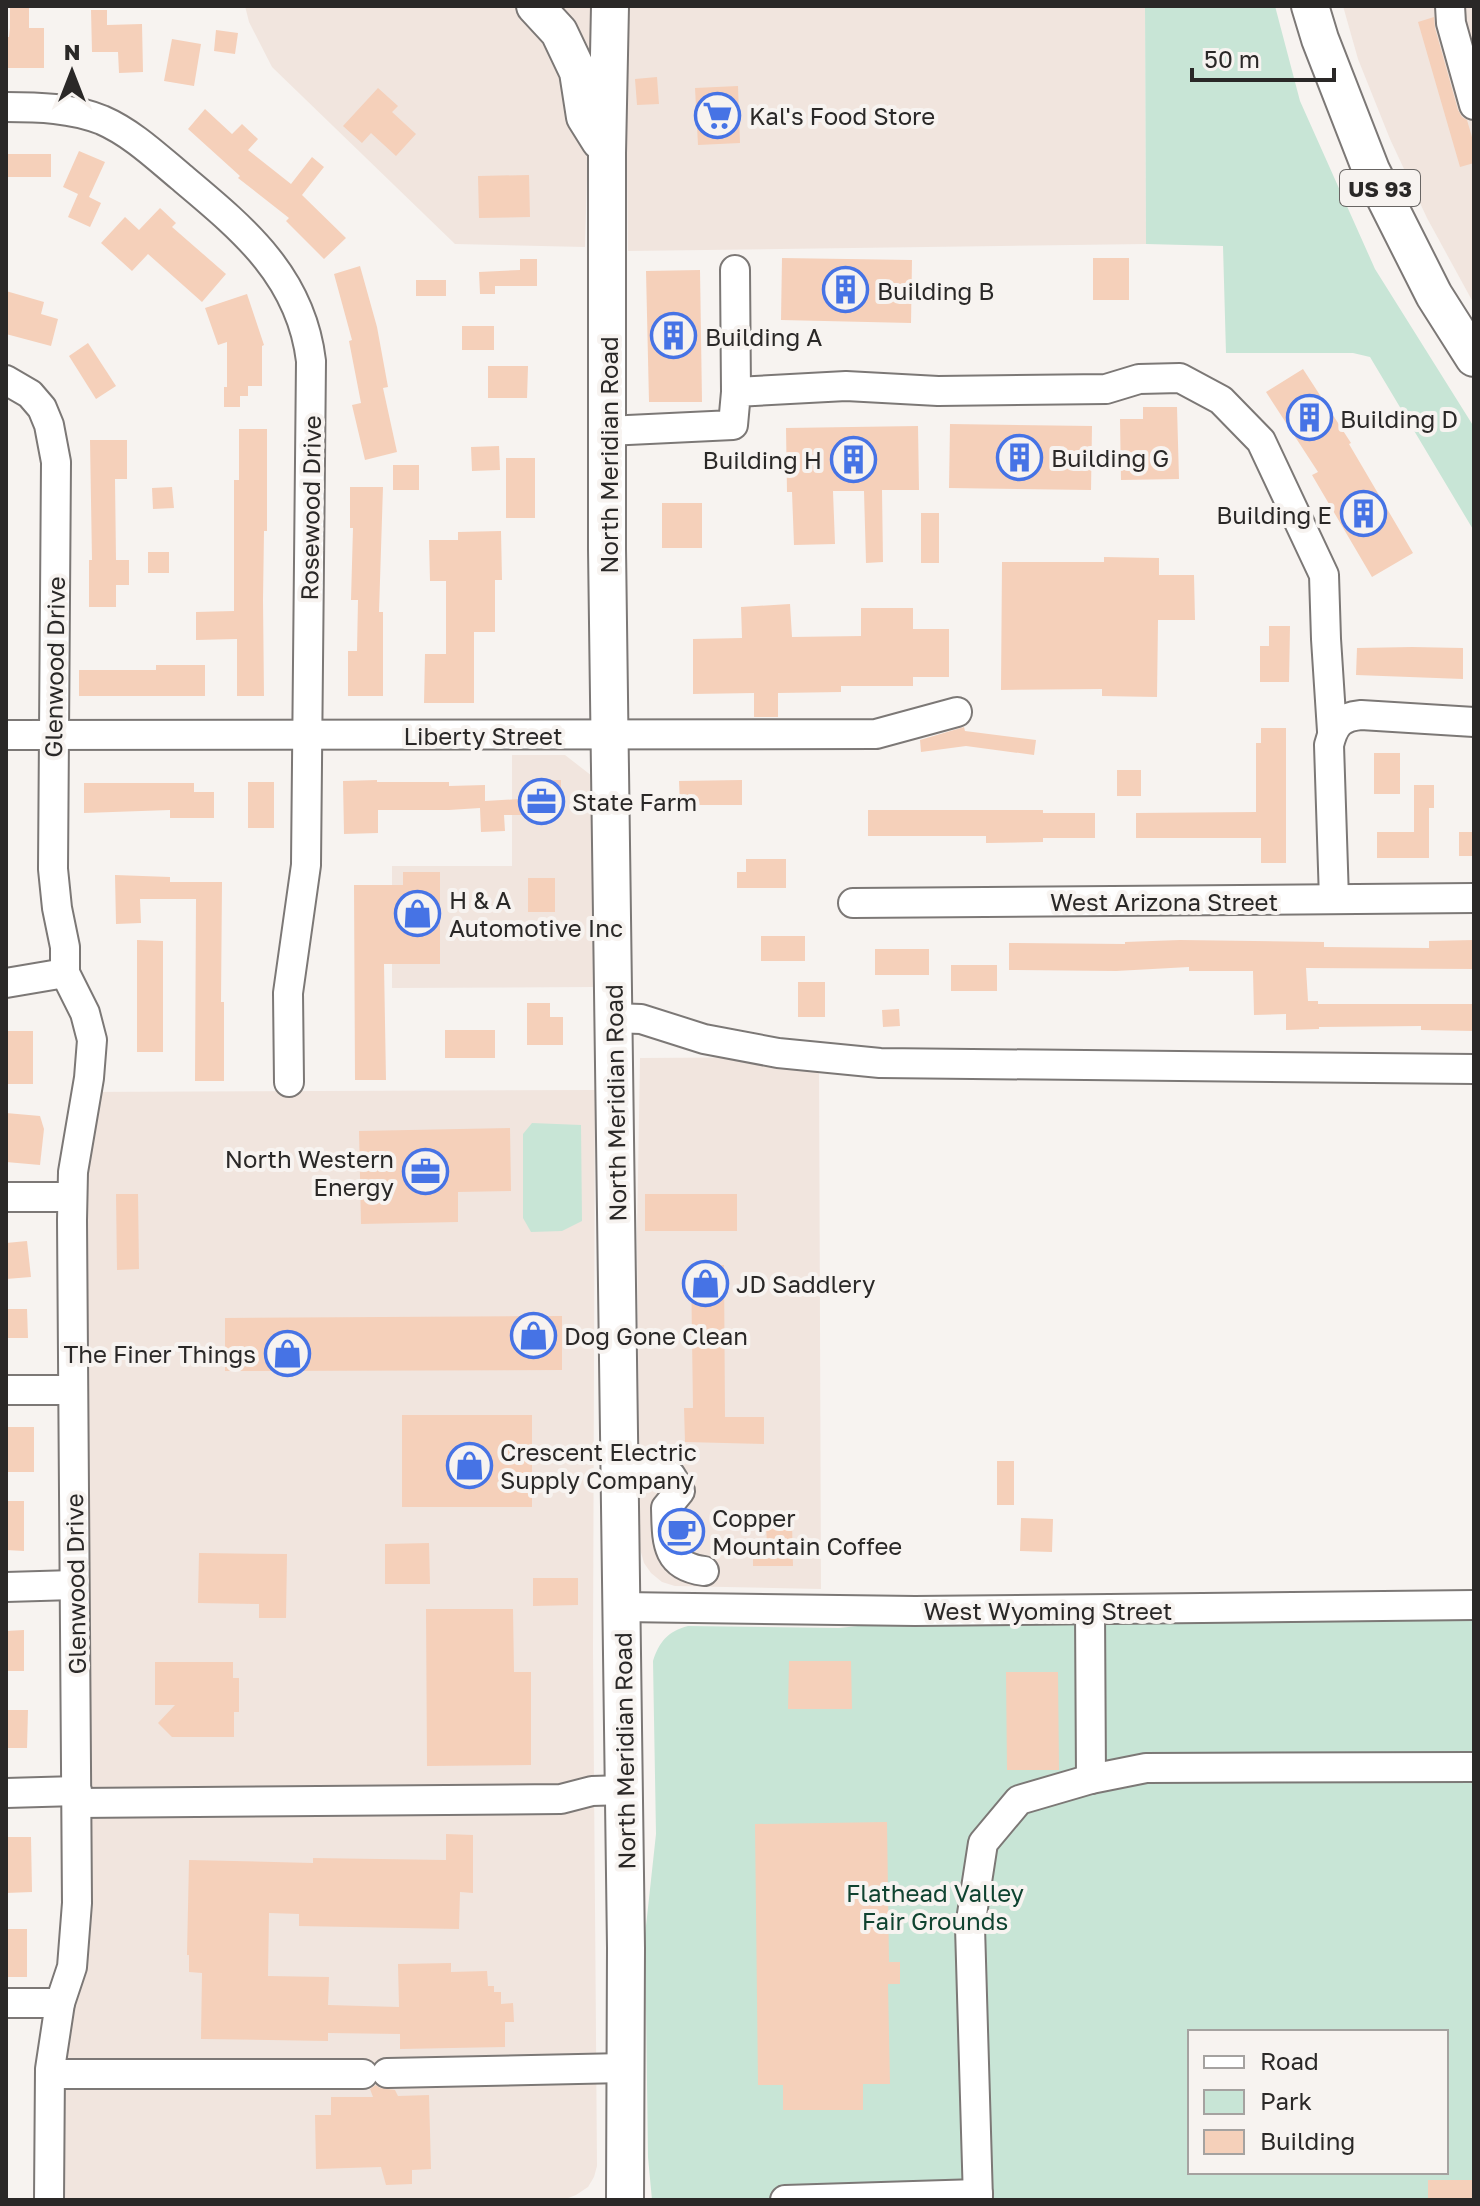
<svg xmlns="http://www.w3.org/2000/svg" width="1480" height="2206" font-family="'Golos Text',sans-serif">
	<rect width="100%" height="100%" fill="#f7f3f0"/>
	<g fill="#f1e5de">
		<polygon points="245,6 592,6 585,247 455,244 272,67 249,22"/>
		<polygon points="625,6 1145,6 1146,244 628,251"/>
		<polygon points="1343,6 1474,6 1474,304 1427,218 1390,139 1358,59"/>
		<polygon points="512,755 565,755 592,776 593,987 392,988 392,866 512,866"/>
		<polygon points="819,1057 821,1589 675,1586 662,1582 651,1573 644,1563 640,1549 637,1233 640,1058"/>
		<polygon points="595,1090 593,1650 597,2166 594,2177 588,2187 576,2195 563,2200 41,2200 61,1948 58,1215 80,1092"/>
	</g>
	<g fill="#c8e5d6" fill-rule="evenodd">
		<polygon points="1145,6 1275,6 1300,101 1375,269 1474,427 1474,531 1370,357 1353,353 1226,353 1223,246 1146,244"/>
		<polygon points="532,1123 581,1125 582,1221 562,1231 531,1232 523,1218 523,1134"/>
		<path d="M1474,1614V2200H652L648,2157L645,1935L656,1834L653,1661C659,1642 668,1631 688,1626L839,1628L933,1618ZM1190,2032H1446V2172H1190Z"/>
	</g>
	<g fill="#f5d0ba">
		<polygon points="10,6 29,6 29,28 44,28 44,68 6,68 6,37 9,37 10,28"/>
		<polygon points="91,10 107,10 107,25 142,24 143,72 119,73 118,52 92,52"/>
		<polygon points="1434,17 1435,28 1458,110 1462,117 1467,120 1474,144 1474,163 1460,167 1418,22"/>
		<polygon points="216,30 238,33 235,54 214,51"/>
		<polygon points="172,39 201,44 194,86 164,81"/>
		<polygon points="657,77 659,104 637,105 635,79"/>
		<polygon points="738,86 740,143 698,145 695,88"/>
		<polygon points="378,88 398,106 392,112 416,134 396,156 371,133 362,143 343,126"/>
		<polygon points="205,109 232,134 242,124 258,139 248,150 291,184 312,157 324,167 302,195 346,238 324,259 286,221 289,218 238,178 240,176 188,129"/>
		<polygon points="79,151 105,162 89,197 101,203 90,227 68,217 78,194 63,187"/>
		<rect x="6" y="154" width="45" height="23"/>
		<polygon points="529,175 530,217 479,218 478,176"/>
		<polygon points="160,208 176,223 172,227 226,274 202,302 148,254 132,271 101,243 125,217 139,230"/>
		<polygon points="782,258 912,260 911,323 781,320"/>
		<rect x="1093" y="258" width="36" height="42"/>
		<polygon points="520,259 537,259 537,286 495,286 495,294 480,294 479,272 520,270"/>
		<polygon points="360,266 377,327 388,387 383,388 397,452 365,460 352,405 361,403 349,341 352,340 334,274"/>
		<polygon points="700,270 702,402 649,402 646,271"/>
		<rect x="416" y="280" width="30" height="16"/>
		<polygon points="6,291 44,302 41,314 58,319 51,346 6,334"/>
		<polygon points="247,294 264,345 262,346 262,386 248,386 248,396 240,396 240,407 224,407 224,387 227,387 227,342 218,345 205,308"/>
		<rect x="462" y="326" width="32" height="24"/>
		<polygon points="88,343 116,386 96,399 69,356"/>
		<polygon points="488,366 528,366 527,398 488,398"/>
		<polygon points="1303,369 1351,443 1349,444 1413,553 1372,577 1312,475 1318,472 1266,392"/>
		<polygon points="1143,407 1177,407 1179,479 1121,480 1120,419 1143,419"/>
		<polygon points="950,424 1092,426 1091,490 949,488"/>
		<polygon points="918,426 919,490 882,490 883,562 866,563 864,491 833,491 835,544 794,545 792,492 787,492 786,428"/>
		<polygon points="239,429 267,429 267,531 264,531 263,600 264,696 237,696 237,639 196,640 196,612 234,611 234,480 239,480"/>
		<polygon points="90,440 127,440 127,479 115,479 116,560 129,560 129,585 116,585 116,607 89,607 89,560 92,560"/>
		<polygon points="499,446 500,470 472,471 471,447"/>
		<rect x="506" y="458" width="29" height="60"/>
		<rect x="393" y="465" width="26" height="25"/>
		<polygon points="172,487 174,508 153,509 152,488"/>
		<polygon points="350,487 383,487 379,612 383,612 383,696 348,696 348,651 357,651 358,600 351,600 353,528 350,528"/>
		<rect x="662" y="503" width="40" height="45"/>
		<rect x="921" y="513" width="18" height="50"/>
		<polygon points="501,531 502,580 495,580 495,632 474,632 474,703 424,703 425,654 446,654 446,581 430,581 429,540 458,540 458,532"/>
		<rect x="148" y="552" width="21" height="21"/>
		<polygon points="1104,557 1159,558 1159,575 1194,575 1195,620 1158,620 1157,697 1102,696 1102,689 1001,690 1002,562 1104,562"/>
		<polygon points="790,604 792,637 861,636 861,608 913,608 913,629 949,629 949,677 913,677 913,686 841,686 841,692 778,693 778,717 754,717 754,693 693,694 693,639 742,638 741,607"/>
		<polygon points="1269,626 1290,626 1289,682 1260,682 1260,646 1269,646"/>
		<polygon points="1412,647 1463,648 1463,679 1356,675 1357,648"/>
		<polygon points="156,665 205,665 205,696 79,696 79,670 156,670"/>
		<polygon points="964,727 965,731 1036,740 1034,755 966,746 921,752 920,740"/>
		<polygon points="1261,728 1286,728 1286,863 1261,863 1261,838 1136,838 1136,813 1256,812 1256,743 1261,743"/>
		<rect x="1374" y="753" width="26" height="41"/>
		<rect x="1117" y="770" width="24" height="26"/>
		<polygon points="377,780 377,782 449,782 449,786 485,785 485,801 520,799 520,792 532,792 532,780 561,780 561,815 504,815 505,831 481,832 480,808 449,810 378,810 378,833 344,834 343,781"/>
		<polygon points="742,780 742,805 680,805 679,781"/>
		<rect x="248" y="782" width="26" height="46"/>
		<polygon points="84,783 194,783 194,792 214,792 214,818 170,818 170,810 84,813"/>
		<polygon points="1414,785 1434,785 1434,808 1429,808 1429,858 1377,858 1377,832 1414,832"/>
		<polygon points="868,810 1043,810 1043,813 1095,813 1095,838 1043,838 1043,842 986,843 986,836 868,836"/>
		<rect x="1459" y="832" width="15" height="24"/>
		<polygon points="746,859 786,859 786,888 737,888 737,872 746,872"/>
		<polygon points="403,872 440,872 440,964 384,964 386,1080 355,1080 354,885 403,885"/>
		<polygon points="115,875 170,877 170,882 222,882 221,1002 224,1002 224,1081 195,1081 196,899 140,899 141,923 116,924"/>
		<rect x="528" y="878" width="27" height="34"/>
		<rect x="761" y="936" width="44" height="25"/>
		<polygon points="137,940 163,941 163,1052 137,1052"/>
		<polygon points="1180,940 1324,942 1324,947 1429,948 1429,941 1474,940 1474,969 1306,968 1308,1001 1318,1001 1318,1004 1474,1004 1474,1031 1421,1030 1421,1026 1319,1027 1319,1029 1286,1030 1286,1014 1254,1015 1253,971 1189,971 1189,967 1116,971 1009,970 1009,943 1125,944 1125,942"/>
		<rect x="875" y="949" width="54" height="26"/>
		<rect x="951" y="965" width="46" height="26"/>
		<rect x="798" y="982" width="27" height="35"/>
		<polygon points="527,1003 550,1003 550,1017 563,1017 563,1045 527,1045"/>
		<polygon points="899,1009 900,1026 883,1027 882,1010"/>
		<rect x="445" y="1030" width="50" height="28"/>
		<polygon points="7,1031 33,1031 33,1084 8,1084"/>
		<polygon points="6,1113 40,1116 44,1129 40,1165 6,1162"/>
		<polygon points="510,1128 511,1191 458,1192 458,1222 361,1224 359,1131"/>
		<polygon points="116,1194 138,1194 139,1269 117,1270"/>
		<rect x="645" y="1194" width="92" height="37"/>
		<polygon points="27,1241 31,1277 6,1279 6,1243"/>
		<polygon points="691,1265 724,1265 725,1417 764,1417 764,1444 685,1442 684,1408 693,1408"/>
		<polygon points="6,1309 27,1309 28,1338 6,1338"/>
		<polygon points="562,1316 562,1370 225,1371 225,1318"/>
		<rect x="402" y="1415" width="130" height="92"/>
		<rect x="6" y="1427" width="28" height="45"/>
		<rect x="997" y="1461" width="17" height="44"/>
		<polygon points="6,1501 24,1501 24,1551 6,1550"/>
		<polygon points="1021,1518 1053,1519 1052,1552 1020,1551"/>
		<polygon points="792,1522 793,1566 753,1566 753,1547 767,1546 766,1523"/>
		<polygon points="429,1543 430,1584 385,1584 385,1544"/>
		<polygon points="199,1553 287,1554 286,1618 259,1618 259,1604 198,1603"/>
		<polygon points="533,1578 578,1578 578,1605 533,1606"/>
		<polygon points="426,1609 513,1609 514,1672 531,1672 531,1765 427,1766"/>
		<polygon points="24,1630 24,1671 6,1671 6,1631"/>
		<polygon points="789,1661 851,1661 852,1709 788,1709"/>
		<polygon points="155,1662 233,1662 233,1678 239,1678 239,1712 234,1712 234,1737 172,1737 158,1723 175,1705 155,1705"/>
		<polygon points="1006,1672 1058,1672 1059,1770 1007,1770"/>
		<polygon points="6,1710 28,1710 27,1748 6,1748"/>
		<polygon points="887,1822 889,1962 900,1962 900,1984 888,1984 890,2084 863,2084 863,2110 783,2110 783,2085 758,2085 755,1824"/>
		<polygon points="446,1834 473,1835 473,1893 460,1892 459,1929 299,1926 299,1914 269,1913 268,1976 329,1977 328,2005 399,2007 398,1964 451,1963 451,1972 487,1971 488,1986 494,1986 494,1992 501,1992 501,2004 513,2003 514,2022 505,2022 505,2047 400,2049 400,2034 328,2033 328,2041 201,2039 202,1973 189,1972 189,1955 187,1955 189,1860 313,1863 313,1858 446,1860"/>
		<polygon points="6,1837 31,1837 32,1892 6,1893"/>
		<rect x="6" y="1929" width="21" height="48"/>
		<polygon points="376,2085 380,2088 395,2090 398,2096 429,2095 431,2169 412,2170 412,2184 386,2185 381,2167 316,2169 315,2115 331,2115 331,2097 373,2097 370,2089"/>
		<rect x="1428" y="2180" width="44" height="20"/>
	</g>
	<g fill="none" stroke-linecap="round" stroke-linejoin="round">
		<defs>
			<g id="minor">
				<polyline points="1450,6 1451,23 1474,105"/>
				<path d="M6,107C38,107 72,108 102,120C132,133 157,157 181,177C243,229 301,276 311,361L306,865L288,993L289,1082"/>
				<polyline points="735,270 736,392"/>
				<polyline points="6,380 30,394 42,408 49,425 56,462 53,869 57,908 65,947 65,973 85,1013 92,1040 89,1078 73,1172 72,1220 77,1903 72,1967 60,2003 50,2069 49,2200"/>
				<polyline points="607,431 733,425 736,392 846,386 938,391 1106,389 1139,379 1180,378 1221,400 1261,441 1324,575 1326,639 1332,731"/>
				<polyline points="6,735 876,734 957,712"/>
				<path d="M1334,899L1329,745C1334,725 1340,717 1361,715L1474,722"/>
				<polyline points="853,903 1474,898"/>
				<polyline points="6,983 65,973"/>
				<polyline points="613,1018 641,1019 704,1039 778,1053 880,1063 1474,1069"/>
				<polyline points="6,1197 72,1197"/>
				<polyline points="6,1390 73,1390"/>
				<path d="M619,1472L671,1476L680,1491L666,1508C667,1541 665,1566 704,1571"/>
				<polyline points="6,1587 74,1585"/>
				<polyline points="622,1607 915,1611 1474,1605"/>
				<polyline points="1090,1610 1091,1779"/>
				<polyline points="6,1793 77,1791"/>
				<polyline points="77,1803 561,1799 592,1791 624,1790"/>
				<polyline points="6,2003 60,2003"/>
				<polyline points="387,2073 625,2068"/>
				<polyline points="50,2074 363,2074"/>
				<polyline points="785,2200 978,2194"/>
				<polyline points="978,2200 970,1927 983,1843 1019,1800 1091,1779 1146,1768 1474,1767"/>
			</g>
			<g id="major">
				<polyline points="535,6 559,32 578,72 585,117 600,141"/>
				<polyline points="610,6 607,153 607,549 626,1948 625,2200"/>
				<polyline points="1310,6 1320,39 1371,170 1434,295 1474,358"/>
			</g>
		</defs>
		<use href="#minor" stroke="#7c7876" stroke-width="32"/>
		<use href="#major" stroke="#7c7876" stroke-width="40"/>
		<use href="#minor" stroke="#fff" stroke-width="28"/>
		<use href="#major" stroke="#fff" stroke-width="36"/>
	</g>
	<defs>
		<symbol id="supermarket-ring" viewBox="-11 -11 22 22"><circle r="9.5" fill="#f7f3f0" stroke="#4673e5" stroke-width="1.5"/><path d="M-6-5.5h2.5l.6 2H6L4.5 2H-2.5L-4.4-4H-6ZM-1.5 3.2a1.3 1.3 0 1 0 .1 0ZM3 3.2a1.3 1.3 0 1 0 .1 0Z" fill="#4673e5"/></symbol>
		<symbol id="building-ring" viewBox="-11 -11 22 22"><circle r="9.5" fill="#f7f3f0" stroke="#4673e5" stroke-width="1.5"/><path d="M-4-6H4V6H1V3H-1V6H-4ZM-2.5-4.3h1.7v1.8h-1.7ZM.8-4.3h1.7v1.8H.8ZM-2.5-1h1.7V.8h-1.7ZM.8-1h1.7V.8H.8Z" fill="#4673e5"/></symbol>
		<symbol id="office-ring" viewBox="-11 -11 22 22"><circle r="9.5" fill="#f7f3f0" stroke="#4673e5" stroke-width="1.5"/><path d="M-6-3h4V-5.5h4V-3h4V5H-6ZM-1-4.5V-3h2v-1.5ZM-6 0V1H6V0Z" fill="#4673e5"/></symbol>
		<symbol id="shop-ring" viewBox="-11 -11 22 22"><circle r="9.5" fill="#f7f3f0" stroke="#4673e5" stroke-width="1.5"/><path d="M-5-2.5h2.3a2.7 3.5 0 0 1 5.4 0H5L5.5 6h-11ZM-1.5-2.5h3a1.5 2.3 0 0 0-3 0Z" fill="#4673e5"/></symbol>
		<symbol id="cafe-ring" viewBox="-11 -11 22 22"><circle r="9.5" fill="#f7f3f0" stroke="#4673e5" stroke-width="1.5"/><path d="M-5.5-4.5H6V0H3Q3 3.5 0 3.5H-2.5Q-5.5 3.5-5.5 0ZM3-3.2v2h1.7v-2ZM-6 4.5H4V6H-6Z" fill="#4673e5"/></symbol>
	</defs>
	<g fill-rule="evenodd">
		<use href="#supermarket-ring" x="692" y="90" width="51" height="51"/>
		<use href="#building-ring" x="820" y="264" width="51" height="51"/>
		<use href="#building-ring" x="648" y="310" width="51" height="51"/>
		<use href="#building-ring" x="1284" y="392" width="51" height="51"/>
		<use href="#building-ring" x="994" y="432" width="51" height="51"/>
		<use href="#building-ring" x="828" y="434" width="51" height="51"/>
		<use href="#building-ring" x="1338" y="488" width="51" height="51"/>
		<use href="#office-ring" x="516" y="776" width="51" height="51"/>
		<use href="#shop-ring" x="392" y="888" width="51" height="51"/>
		<use href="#office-ring" x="400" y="1146" width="51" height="51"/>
		<use href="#shop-ring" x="680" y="1258" width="51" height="51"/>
		<use href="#shop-ring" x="508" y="1310" width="51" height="51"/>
		<use href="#shop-ring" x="262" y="1328" width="51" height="51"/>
		<use href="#shop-ring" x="444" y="1440" width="51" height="51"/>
		<use href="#cafe-ring" x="656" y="1506" width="51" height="51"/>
	</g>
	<g text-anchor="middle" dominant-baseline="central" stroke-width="8" stroke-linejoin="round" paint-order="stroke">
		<rect fill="#f7f3f0" stroke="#686563" stroke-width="2" x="1340" y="170" width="80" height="36" rx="6"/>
		<g font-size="22" font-weight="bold" fill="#2a2827">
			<text x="1380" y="188">US 93</text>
		</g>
		<g font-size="24" fill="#2a2827" stroke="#f7f3f0" text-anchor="start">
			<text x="749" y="115">Kal's Food Store</text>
			<text x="877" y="290">Building B</text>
			<text x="705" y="336">Building A</text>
			<text x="1340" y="418">Building D</text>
			<text x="1051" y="457">Building G</text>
			<text x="822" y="459" text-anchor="end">Building H</text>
			<text x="1332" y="514" text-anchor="end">Building E</text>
			<text x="572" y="801">State Farm</text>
			<text x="449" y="899">H &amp; A<tspan x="449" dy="28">Automotive Inc</tspan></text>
			<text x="394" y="1158" text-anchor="end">North Western<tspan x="394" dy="28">Energy</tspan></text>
			<text x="736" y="1283">JD Saddlery</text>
			<text x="564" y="1335">Dog Gone Clean</text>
			<text x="256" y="1353" text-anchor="end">The Finer Things</text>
			<text x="500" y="1451">Crescent Electric<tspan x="500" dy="28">Supply Company</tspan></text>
			<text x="712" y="1517">Copper<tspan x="712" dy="28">Mountain Coffee</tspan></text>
		</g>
		<g font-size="24" fill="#2a2827" stroke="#f7f3f0">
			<text transform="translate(608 455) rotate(-90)">North Meridian Road</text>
			<text transform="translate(310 508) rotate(-89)">Rosewood Drive</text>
			<text transform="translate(54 667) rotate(-89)">Glenwood Drive</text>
			<text x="483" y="735">Liberty Street</text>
			<text x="1164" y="901">West Arizona Street</text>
			<text transform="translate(615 1103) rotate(-91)">North Meridian Road</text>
			<text transform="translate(75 1584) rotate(-91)">Glenwood Drive</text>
			<text x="1048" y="1610">West Wyoming Street</text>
			<text transform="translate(624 1751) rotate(-91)">North Meridian Road</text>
		</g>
		<g font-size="24" fill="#0f4330" stroke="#f7f3f0">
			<text x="935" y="1892">Flathead Valley<tspan x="935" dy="28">Fair Grounds</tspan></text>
		</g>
	</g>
	<rect width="1480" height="2206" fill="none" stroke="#2a2827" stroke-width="16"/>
	<rect x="1188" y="2030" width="260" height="144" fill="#f7f3f0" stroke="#a5a2a0" stroke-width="2"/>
	<rect x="1204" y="2056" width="40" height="12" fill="#ffffff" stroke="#a5a2a0" stroke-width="2"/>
	<text x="1260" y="2070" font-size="24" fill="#2a2827">Road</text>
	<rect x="1204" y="2090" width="40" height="24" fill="#c8e5d6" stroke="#a5a2a0" stroke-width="2"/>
	<text x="1260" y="2110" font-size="24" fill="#2a2827">Park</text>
	<rect x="1204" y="2130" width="40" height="24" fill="#f5d0ba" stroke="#a5a2a0" stroke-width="2"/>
	<text x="1260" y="2150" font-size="24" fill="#2a2827">Building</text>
	<g transform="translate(72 72)" stroke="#f7f3f0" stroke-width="6" paint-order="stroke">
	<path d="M0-6L14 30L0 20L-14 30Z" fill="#2a2827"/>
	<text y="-12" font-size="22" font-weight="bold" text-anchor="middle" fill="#2a2827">N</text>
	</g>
	<path d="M1192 68v12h142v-12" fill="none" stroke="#2a2827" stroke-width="4"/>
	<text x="1204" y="68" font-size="24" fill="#2a2827" stroke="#f7f3f0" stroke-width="6" paint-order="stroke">50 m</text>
</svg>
